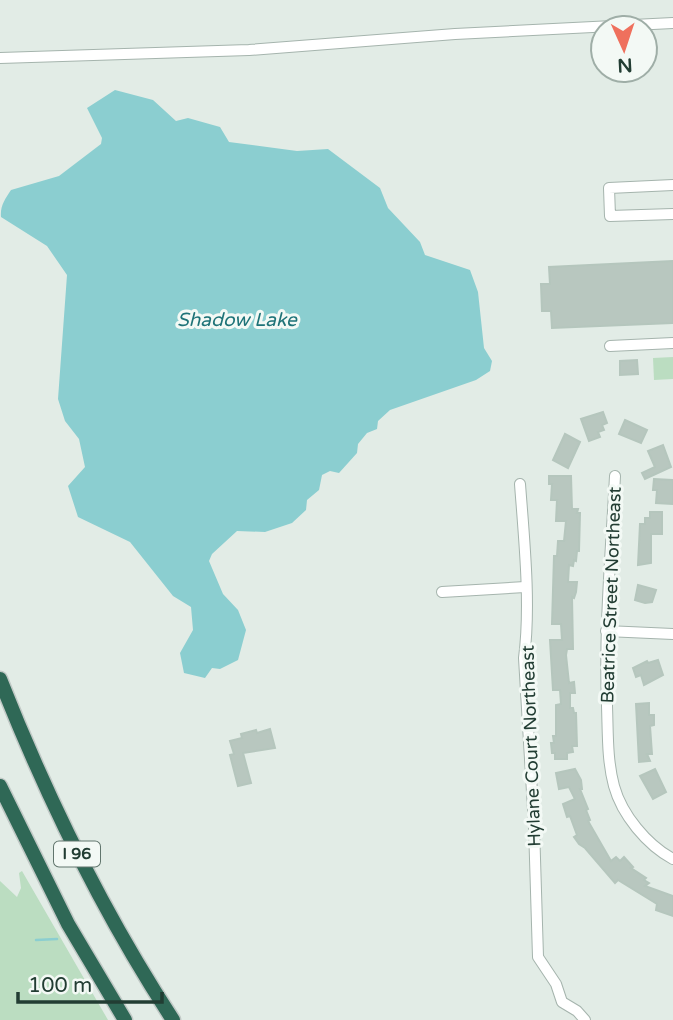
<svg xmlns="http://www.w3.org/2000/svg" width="673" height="1020" font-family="'Varela Round',sans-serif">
	<rect width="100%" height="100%" fill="#e2ece6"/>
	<g fill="#bbddc1">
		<polygon points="673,357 673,379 654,380 653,358"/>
		<polygon points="22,871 108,1020 0,1020 0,881 17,897 21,888 19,873"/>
	</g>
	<path fill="#8bced0" d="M115,90L153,100L176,121L188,118L220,127L229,142L297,151L328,149L380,188L388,208L420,242L425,255L470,270L478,292L484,348L492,361L490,371L476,380L390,410L378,421L377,429L367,433L358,444L357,453L339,473L330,471L322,475L319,490L307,500L306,510L292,523L265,532L237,531L212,554L209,561L223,594L238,610L246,630L238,660L220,669L212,668L205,678L184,673L180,653L193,630L191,607L173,596L130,542L78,517L68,486L85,467L79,439L65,421L58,399L67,275L47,246L1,217C0,206 5,199 11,190L59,176L101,144L102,138L87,108Z"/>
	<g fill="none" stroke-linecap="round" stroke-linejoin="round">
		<polyline stroke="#8bced0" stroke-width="2.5" points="36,940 57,939"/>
	</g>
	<g fill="#b8c7bf" stroke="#b5c6bd" stroke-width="2">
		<polygon points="673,261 673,323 552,328 551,311 542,311 541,284 550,284 549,267"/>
		<polygon points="637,360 638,374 620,375 620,361"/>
		<polygon points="603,412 607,423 602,425 604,430 598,432 600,437 589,441 581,419"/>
		<polygon points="625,420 647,430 641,443 619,434"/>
		<polygon points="565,434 580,442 568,468 553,460"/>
		<polygon points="663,445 671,467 645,479 642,473 655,467 648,451"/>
		<polygon points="549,476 571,476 572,509 578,509 577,513 580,513 579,551 577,551 576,561 574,560 573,566 569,565 568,582 577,582 576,592 574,598 572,597 573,649 567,649 566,655 569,683 574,682 575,693 570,693 570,708 573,708 574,713 576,713 577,746 572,746 573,752 567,753 567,759 555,759 555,753 552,753 551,743 554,743 553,736 556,736 556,705 561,704 560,690 553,690 550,640 562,640 561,624 552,624 554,556 557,556 558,541 564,541 566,521 556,521 557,500 551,500 552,484 549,484"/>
		<polygon points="654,479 673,480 673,504 656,503 657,490 653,490"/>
		<polygon points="650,512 662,512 662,534 651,534 651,563 638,565 640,524 645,524 645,518 650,518"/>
		<polygon points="638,585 656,590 652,602 645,603 635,600"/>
		<polygon points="658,660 663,675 644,685 641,675 636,677 633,668 647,661 648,663"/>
		<polygon points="649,703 649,715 654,715 654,725 650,726 652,754 647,754 650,761 639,762 636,704"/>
		<polygon points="270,729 275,748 243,753 251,783 238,786 230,755 234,754 230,741 242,738 241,734 256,730 257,733"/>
		<polygon points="575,769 581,780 582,789 580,789 588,809 586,810 590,820 588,821 611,861 616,857 620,861 624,857 633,867 631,868 646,878 644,880 649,883 645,886 673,896 673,916 656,910 657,904 618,880 615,883 585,848 579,844 574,837 577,835 570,816 567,817 563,804 575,799 569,787 559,789 556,773"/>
		<polygon points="655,769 666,792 653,799 640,776"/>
	</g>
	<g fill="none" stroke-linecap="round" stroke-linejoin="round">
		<defs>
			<g id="minor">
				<polyline points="0,58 249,50 455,34 673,23"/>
				<polyline points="673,185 609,188 610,216 673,214"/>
				<polyline points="610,346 673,343"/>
				<path d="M615,476C611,553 604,629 607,706C608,733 607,760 614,786C622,815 647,845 673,859"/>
				<path d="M520,484C524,538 531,605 524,658L534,826L538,957L556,984L562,1002L577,1011L585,1020"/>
				<polyline points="442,592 525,587"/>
				<polyline points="606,631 673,634"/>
			</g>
			<g id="highway">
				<path d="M0,679C47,798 103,913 173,1020"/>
				<polyline points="0,786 68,924 125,1020"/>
			</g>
		</defs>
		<use href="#minor" stroke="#a5b4ad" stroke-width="12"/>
		<use href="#highway" stroke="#c1c9c6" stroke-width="17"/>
		<use href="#minor" stroke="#fff" stroke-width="10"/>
		<use href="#highway" stroke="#2f6856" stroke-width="14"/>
	</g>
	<g text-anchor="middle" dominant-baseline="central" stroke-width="6" stroke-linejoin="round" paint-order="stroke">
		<rect fill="#f3f9f5" stroke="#61756d" stroke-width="2" x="54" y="841.5" width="46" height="25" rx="5"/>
		<g font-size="16" font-weight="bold" fill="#223d33">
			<text x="77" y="854">I 96</text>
		</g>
		<g font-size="18" fill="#223d33" stroke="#f3f9f5">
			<text transform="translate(611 595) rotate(-88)">Beatrice Street Northeast</text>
			<text transform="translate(531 746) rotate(-92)">Hylane Court Northeast</text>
		</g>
		<g font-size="19" font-style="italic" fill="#1e7378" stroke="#f3f9f5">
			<text x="237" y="320">Shadow Lake</text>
		</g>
	</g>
	<g transform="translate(624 49) rotate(177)"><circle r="33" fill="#f3f9f5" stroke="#9faea7" stroke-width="2"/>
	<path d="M0-5L12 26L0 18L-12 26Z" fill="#ef705d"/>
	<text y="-10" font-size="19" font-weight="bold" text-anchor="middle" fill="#223d33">N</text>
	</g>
	<path d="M18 992v10h144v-10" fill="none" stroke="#223d33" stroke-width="3.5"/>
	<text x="28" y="992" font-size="21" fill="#223d33" stroke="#f3f9f5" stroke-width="5" paint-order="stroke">100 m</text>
</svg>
